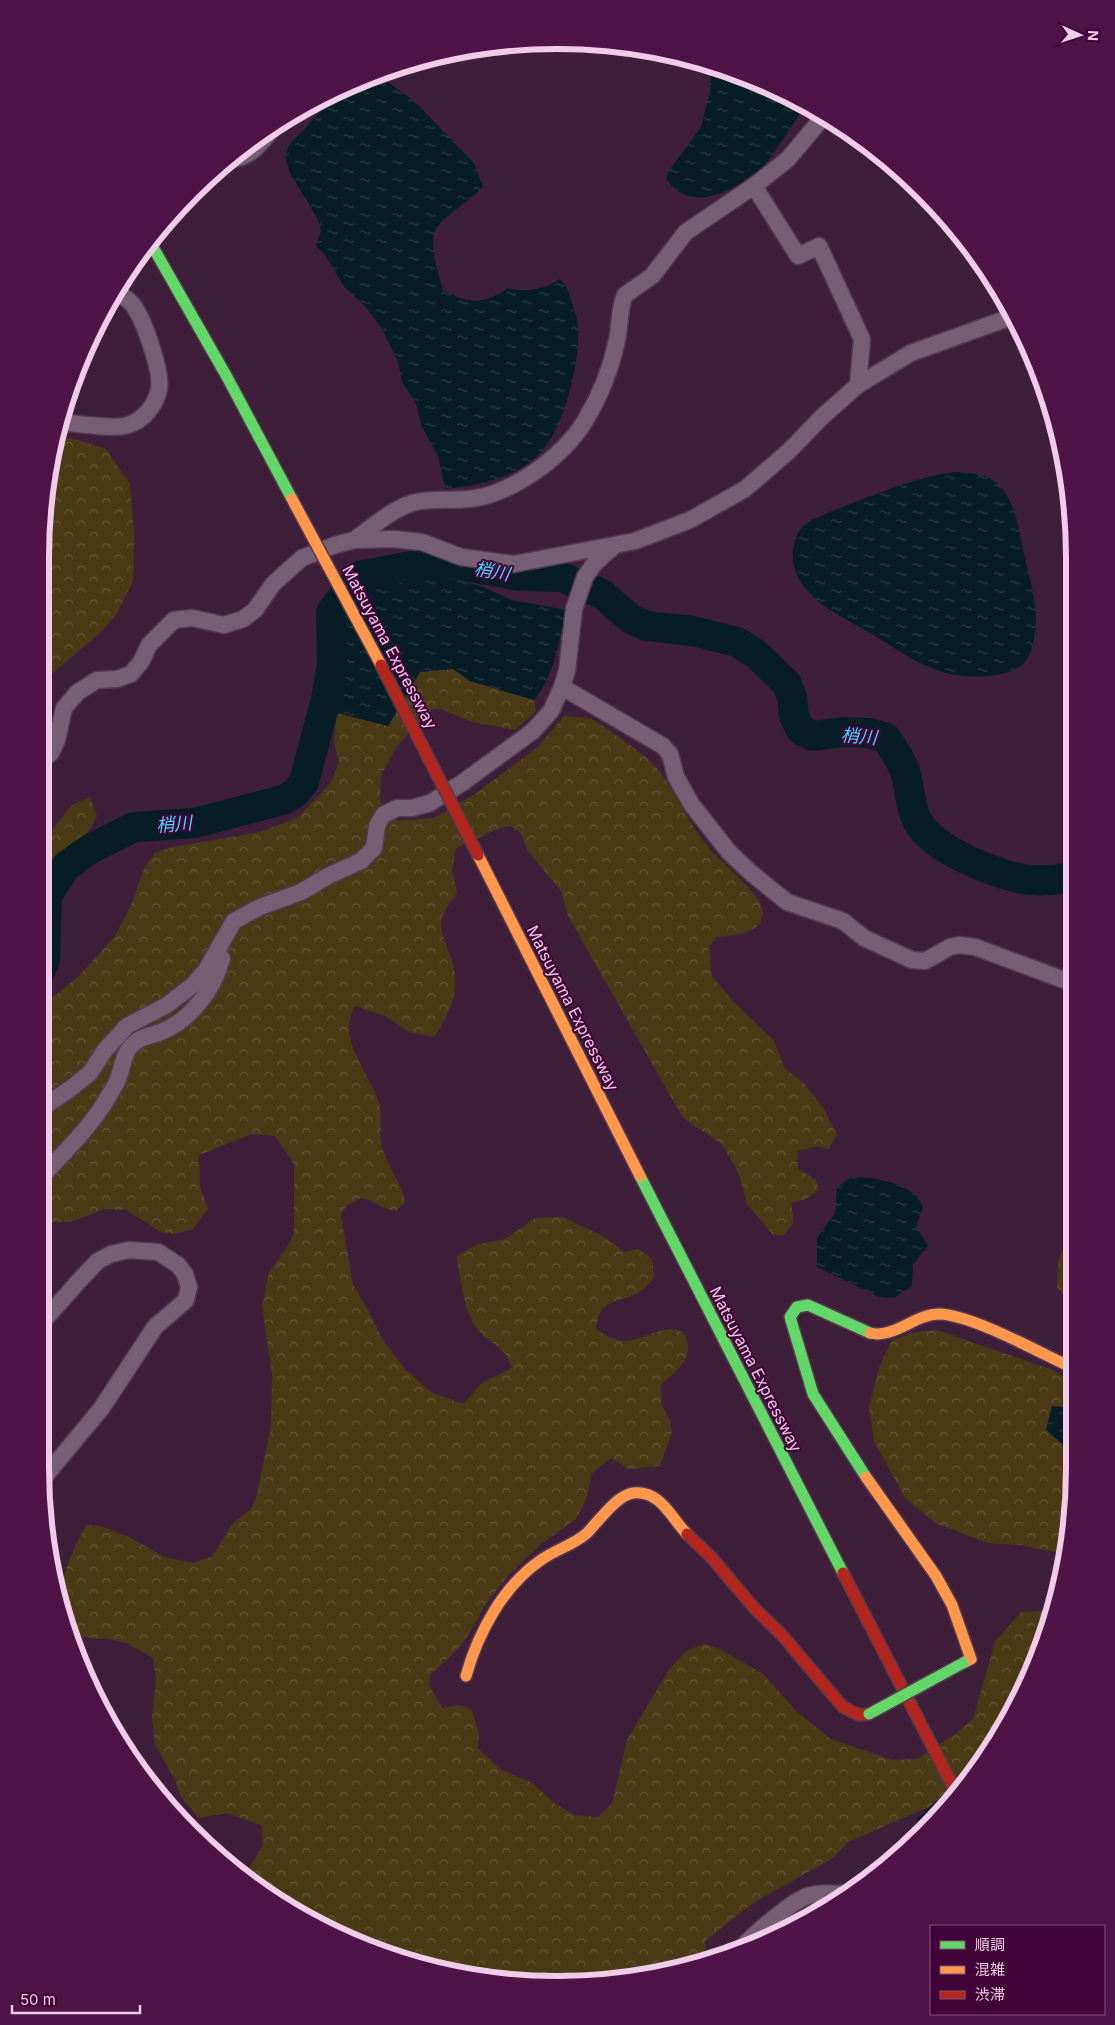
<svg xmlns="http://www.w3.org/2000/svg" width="1115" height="2025" font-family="Inter,'Noto Sans JP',sans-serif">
	<defs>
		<pattern id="forest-crowns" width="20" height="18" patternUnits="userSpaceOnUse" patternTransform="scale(1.25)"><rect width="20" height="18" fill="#493a15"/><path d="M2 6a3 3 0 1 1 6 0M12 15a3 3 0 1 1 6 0" fill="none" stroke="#645537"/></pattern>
		<pattern id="water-ripples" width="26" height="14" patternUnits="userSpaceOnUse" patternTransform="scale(1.25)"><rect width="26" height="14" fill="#061d25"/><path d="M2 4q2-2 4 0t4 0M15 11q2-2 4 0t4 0" fill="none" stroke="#2b3d45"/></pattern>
	</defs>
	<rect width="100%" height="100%" fill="#3f1e3a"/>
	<g fill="url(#forest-crowns)">
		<polygon points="55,437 79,440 106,449 130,484 134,534 133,581 116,615 101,632 48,677 41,688 41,524"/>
		<path d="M453,669L470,681L534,700L536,711L515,730L473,722L440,709H432L397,746L381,776L380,801L398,821L434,818L475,794L538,747L564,716C573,717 583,717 591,719C599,722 643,754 650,761C675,786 686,821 708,847C720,862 765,896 763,914C762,934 731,936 716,937L709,948L712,976L732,1000L774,1041L785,1069L802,1081L824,1109L837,1135L829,1149L817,1146L797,1151L798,1169L816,1180L819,1190L806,1199L791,1203L794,1222L783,1236L773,1235L747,1204L739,1174L722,1144L683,1118L568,916L561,891L527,850L521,833L510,826L500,828L456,848L452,871L457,892C453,900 443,911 442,919C439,936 451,953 454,968C459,993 448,1018 434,1037L409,1032L385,1016L355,1006C334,1039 373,1075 380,1107C382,1120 379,1133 382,1146C387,1168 401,1180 405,1203L396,1211C383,1209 374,1201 361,1198L346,1206L341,1215L353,1285L368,1310L383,1340L405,1369L431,1392L463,1404L482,1383L512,1368C503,1343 493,1347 479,1331C464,1315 460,1276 457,1256L476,1245L505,1239L535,1218L562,1217L605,1237L624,1252L639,1249L652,1259L654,1277C651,1281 647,1286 644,1289C621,1306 599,1294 596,1329C605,1335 613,1340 625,1341C640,1342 681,1314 687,1341C692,1362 674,1372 661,1385V1404L670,1420L672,1432L660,1466L629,1469L611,1458L591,1474L587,1498L576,1519L541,1544L506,1578L485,1605L471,1631L458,1649L430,1675L429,1685L442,1708L460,1705L472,1710L479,1736L477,1748L502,1770L532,1783L555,1804L575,1815L598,1817L612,1804L627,1740L668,1671L686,1651L704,1644L720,1649L763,1674L798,1713L831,1739L892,1760L917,1759L954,1735L973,1719L995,1642L1021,1612L1045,1611L1051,1617L1006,1726L978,1768L972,1767L931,1806L848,1842L833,1858L753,1903L706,1940L703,1963L691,1967C658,1973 624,1982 590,1984C467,1990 341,1952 243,1877L263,1846L261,1825L227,1813L199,1818L180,1796L175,1779L155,1745L152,1718L156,1679L153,1658C143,1653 133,1645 122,1642C109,1637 89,1641 77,1634C41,1615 72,1550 86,1525L101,1526L131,1538L164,1557L193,1563L213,1556L232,1524L251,1509L256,1498L271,1427L272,1375L262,1306L269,1272L286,1249L294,1233V1164L275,1136L252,1134L199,1155L200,1187L208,1209L193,1229L175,1234L161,1232L126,1210L105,1209L70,1222H44L53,1187L40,1179L41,1007L79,976L115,936L132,903L144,868L155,853L172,847L260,832L297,818L330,784L339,763L334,741L337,713L388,726L420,672Z"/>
		<path d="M90,797L97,816C87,835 74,851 59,867C51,874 45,877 41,887V844L71,806Z"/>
		<path d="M1073,1243V1303L1057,1288C1058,1273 1055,1249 1073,1243Z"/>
		<polygon points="937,1330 1050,1369 1074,1382 1074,1408 1052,1407 1046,1430 1074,1454 1074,1501 1065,1554 1020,1545 988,1543 935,1523 905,1498 874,1441 869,1407 879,1368 892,1340 916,1332"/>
		<polygon points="842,1900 780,1932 824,1901"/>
	</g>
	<g fill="url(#water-ripples)">
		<path d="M711,64L724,67L806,105C792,125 779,147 764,166C759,171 751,175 745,180C720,197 687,209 666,179L668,172L701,127L710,91Z"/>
		<path d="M368,80L389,83L414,101L474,163L483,187C472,198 443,217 436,229C428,243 439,275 443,290C469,304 483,305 508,288C526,293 544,289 560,279C567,286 569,293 572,303C574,309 577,317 578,325C581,360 564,432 537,456C513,479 476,486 445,489L438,456L422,427L416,404L402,382L398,362L382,329L364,305L344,287L325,255L316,246L321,231L317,218L290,173L285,156L289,145C312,122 336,89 368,80Z"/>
		<path d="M955,472C968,473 984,473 995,482C1015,496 1019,531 1024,554C1029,575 1036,599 1036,621C1036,632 1032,652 1026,661C1010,681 961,679 939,671C915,663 892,646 870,633C838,614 789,595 793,550C794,541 798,529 806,524C820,514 842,508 858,501C890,489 920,476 955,472Z"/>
		<path d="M411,576H438L481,586L512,600L566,610C560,639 554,677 534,700L470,681L453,669L420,672L388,726L337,713L343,663L342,626L361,591Z"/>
		<path d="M852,1177C872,1177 898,1181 914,1194C918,1197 921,1203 923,1207L916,1227L928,1245L913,1265L912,1286L894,1298L879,1297L817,1267V1238L835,1213L837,1187Z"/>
		<polygon points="1052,1406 1074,1408 1074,1454 1046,1430"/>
		<polygon points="973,1767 978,1768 968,1783 931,1822 923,1824 917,1819"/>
	</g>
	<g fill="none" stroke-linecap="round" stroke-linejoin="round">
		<path stroke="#061d25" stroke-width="30" d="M41,970L45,960L47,896L66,866L90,849L134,827L195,823L286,799L296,792L304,782L326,699L332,665L331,612L359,576L437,561L519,576L562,577L602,594L631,619L647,626L693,631L737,642L756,654L787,684L792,697L794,716L801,730L813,736L843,732L868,733L886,738C894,750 902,761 906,775C910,790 910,806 917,820C930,849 1000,877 1030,880C1044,881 1059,880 1072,876"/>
		<defs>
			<g id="street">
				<polyline points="825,115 788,159 754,186 798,256 819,246 862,339 858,385"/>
				<path d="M230,159C250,159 262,142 273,128"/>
				<path d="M58,422C75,423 113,430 128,425C143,421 156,405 159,389C162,371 144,320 133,305C128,299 122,295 115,291"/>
				<path d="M354,540C372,527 391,510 412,503C430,498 450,501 469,499C511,495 563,457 585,421C600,396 611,369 617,340C620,327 619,308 625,295L652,276L686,232L754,186"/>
				<polyline points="562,687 663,746 670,754 676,777 692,805 729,852 750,872 787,902 843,921 864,938 912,960 925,961 950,947 959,945 975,947 1072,983"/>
				<polyline points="41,761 51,753 57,740 64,708 78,692 97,680 117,679 131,674 141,662 149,645 174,620 192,618 224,625 243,619 255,610 273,584 302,558 335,545 354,540 393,539 422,542 461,557 514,564 635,541 690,520 745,489 789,451 823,416 858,385 911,353 1011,317"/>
				<polyline points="40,1109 70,1089 90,1073 105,1050 127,1026 167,1005 193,985 206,970 234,921 260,907 301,892 328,876 361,861 374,848 377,826 383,815 397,808 412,808 430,803 462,783 533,731 551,711 562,687 567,671 574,609 585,577 594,564 613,547"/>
				<path d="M40,1179C62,1154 86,1132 104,1104C108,1096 114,1089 117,1081C123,1069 122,1056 131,1046C140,1036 151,1036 161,1032C191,1020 215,988 222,958"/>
				<polyline points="40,1325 77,1283 98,1261 111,1254 129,1250 158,1252 178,1265 185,1274 189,1287 186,1300 155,1327 101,1409 41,1481"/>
				<path d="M739,1951C749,1938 788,1905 803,1898C816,1891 836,1894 850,1894"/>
			</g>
			<g id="fast">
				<polyline points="150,242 227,377 292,499"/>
				<polyline points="640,1176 843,1573"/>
				<polyline points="866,1477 813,1394 790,1317 797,1307 808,1305 870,1333"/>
			</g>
			<g id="slow">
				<polyline points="478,855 640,1176"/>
				<path d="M870,1333C894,1339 915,1314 939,1314C973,1315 1040,1353 1073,1368"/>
				<polyline points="866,1477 936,1576 952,1605 971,1659 963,1663"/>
				<path d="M466,1676C478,1633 503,1586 541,1560C556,1549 574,1545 587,1533C598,1522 617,1495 633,1493C661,1490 671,1518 687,1534"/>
			</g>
			<g id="jam">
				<polyline points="687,1534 711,1557 755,1609 781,1634 843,1707 859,1715 869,1714"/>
				<polyline points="843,1573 957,1794"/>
			</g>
		</defs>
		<use href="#street" stroke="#533a50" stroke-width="19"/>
		<use href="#fast" stroke="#533a50" stroke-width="14"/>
		<use href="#slow" stroke="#533a50" stroke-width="14"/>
		<use href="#jam" stroke="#533a50" stroke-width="14"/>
		<use href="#street" stroke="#775f73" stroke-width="16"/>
		<use href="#fast" stroke="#63d668" stroke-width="11"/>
		<use href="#slow" stroke="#ff974d" stroke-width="11"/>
		<use href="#jam" stroke="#b3261e" stroke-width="11"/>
		<defs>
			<polyline id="fast-bridge" points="869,1714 963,1663"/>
			<polyline id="slow-bridge" points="292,499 381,665"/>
			<polyline id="jam-bridge" points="381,665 478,855"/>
		</defs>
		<use href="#fast-bridge" stroke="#533a50" stroke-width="14" stroke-linecap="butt"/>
		<use href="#slow-bridge" stroke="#533a50" stroke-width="14" stroke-linecap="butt"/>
		<use href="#jam-bridge" stroke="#533a50" stroke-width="14" stroke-linecap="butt"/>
		<use href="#fast-bridge" stroke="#63d668" stroke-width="11"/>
		<use href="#slow-bridge" stroke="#ff974d" stroke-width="11"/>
		<use href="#jam-bridge" stroke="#b3261e" stroke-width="11"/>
	</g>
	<g text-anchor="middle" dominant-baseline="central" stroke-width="4" stroke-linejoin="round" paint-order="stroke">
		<g font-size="16" fill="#f0cce8" stroke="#400439">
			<text transform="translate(390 647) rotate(62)">Matsuyama Expressway</text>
			<text transform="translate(573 1008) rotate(63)">Matsuyama Expressway</text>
			<text transform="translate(756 1369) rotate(63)">Matsuyama Expressway</text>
		</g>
		<g font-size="18" font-style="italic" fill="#45d9f7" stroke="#400439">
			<text transform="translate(492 571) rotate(10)">梢川</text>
			<text transform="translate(859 736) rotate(5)">梢川</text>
			<text transform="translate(174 824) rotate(-5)">梢川</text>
		</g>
	</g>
	<path d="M0 0H1115V2025H0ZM557 49H558A508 508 0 0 1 1066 557V1468A508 508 0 0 1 558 1976H557A508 508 0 0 1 49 1468V557A508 508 0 0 1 557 49Z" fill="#4e1447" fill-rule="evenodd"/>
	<path fill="none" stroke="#f0cce8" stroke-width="6" d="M557 49H558A508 508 0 0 1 1066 557V1468A508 508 0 0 1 558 1976H557A508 508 0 0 1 49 1468V557A508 508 0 0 1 557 49Z"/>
	<rect x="930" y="1925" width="175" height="90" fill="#400439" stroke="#86547f"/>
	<rect x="940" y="1941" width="25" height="8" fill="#63d668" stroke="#86547f"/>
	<text x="975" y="1950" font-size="15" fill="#f0cce8">順調</text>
	<rect x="940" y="1966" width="25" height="8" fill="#ff974d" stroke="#86547f"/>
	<text x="975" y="1975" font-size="15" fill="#f0cce8">混雑</text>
	<rect x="940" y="1991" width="25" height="8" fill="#b3261e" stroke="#86547f"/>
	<text x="975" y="2000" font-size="15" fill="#f0cce8">渋滞</text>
	<g transform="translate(1080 35) rotate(93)" stroke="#400439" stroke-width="4" paint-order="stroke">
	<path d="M0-4L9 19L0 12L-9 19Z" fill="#f0cce8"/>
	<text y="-8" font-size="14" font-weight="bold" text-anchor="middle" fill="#f0cce8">N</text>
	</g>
	<path d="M12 2005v8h128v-8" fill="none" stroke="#f0cce8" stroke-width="2.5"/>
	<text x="20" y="2005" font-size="15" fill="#f0cce8" stroke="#400439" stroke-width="4" paint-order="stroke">50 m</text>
</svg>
